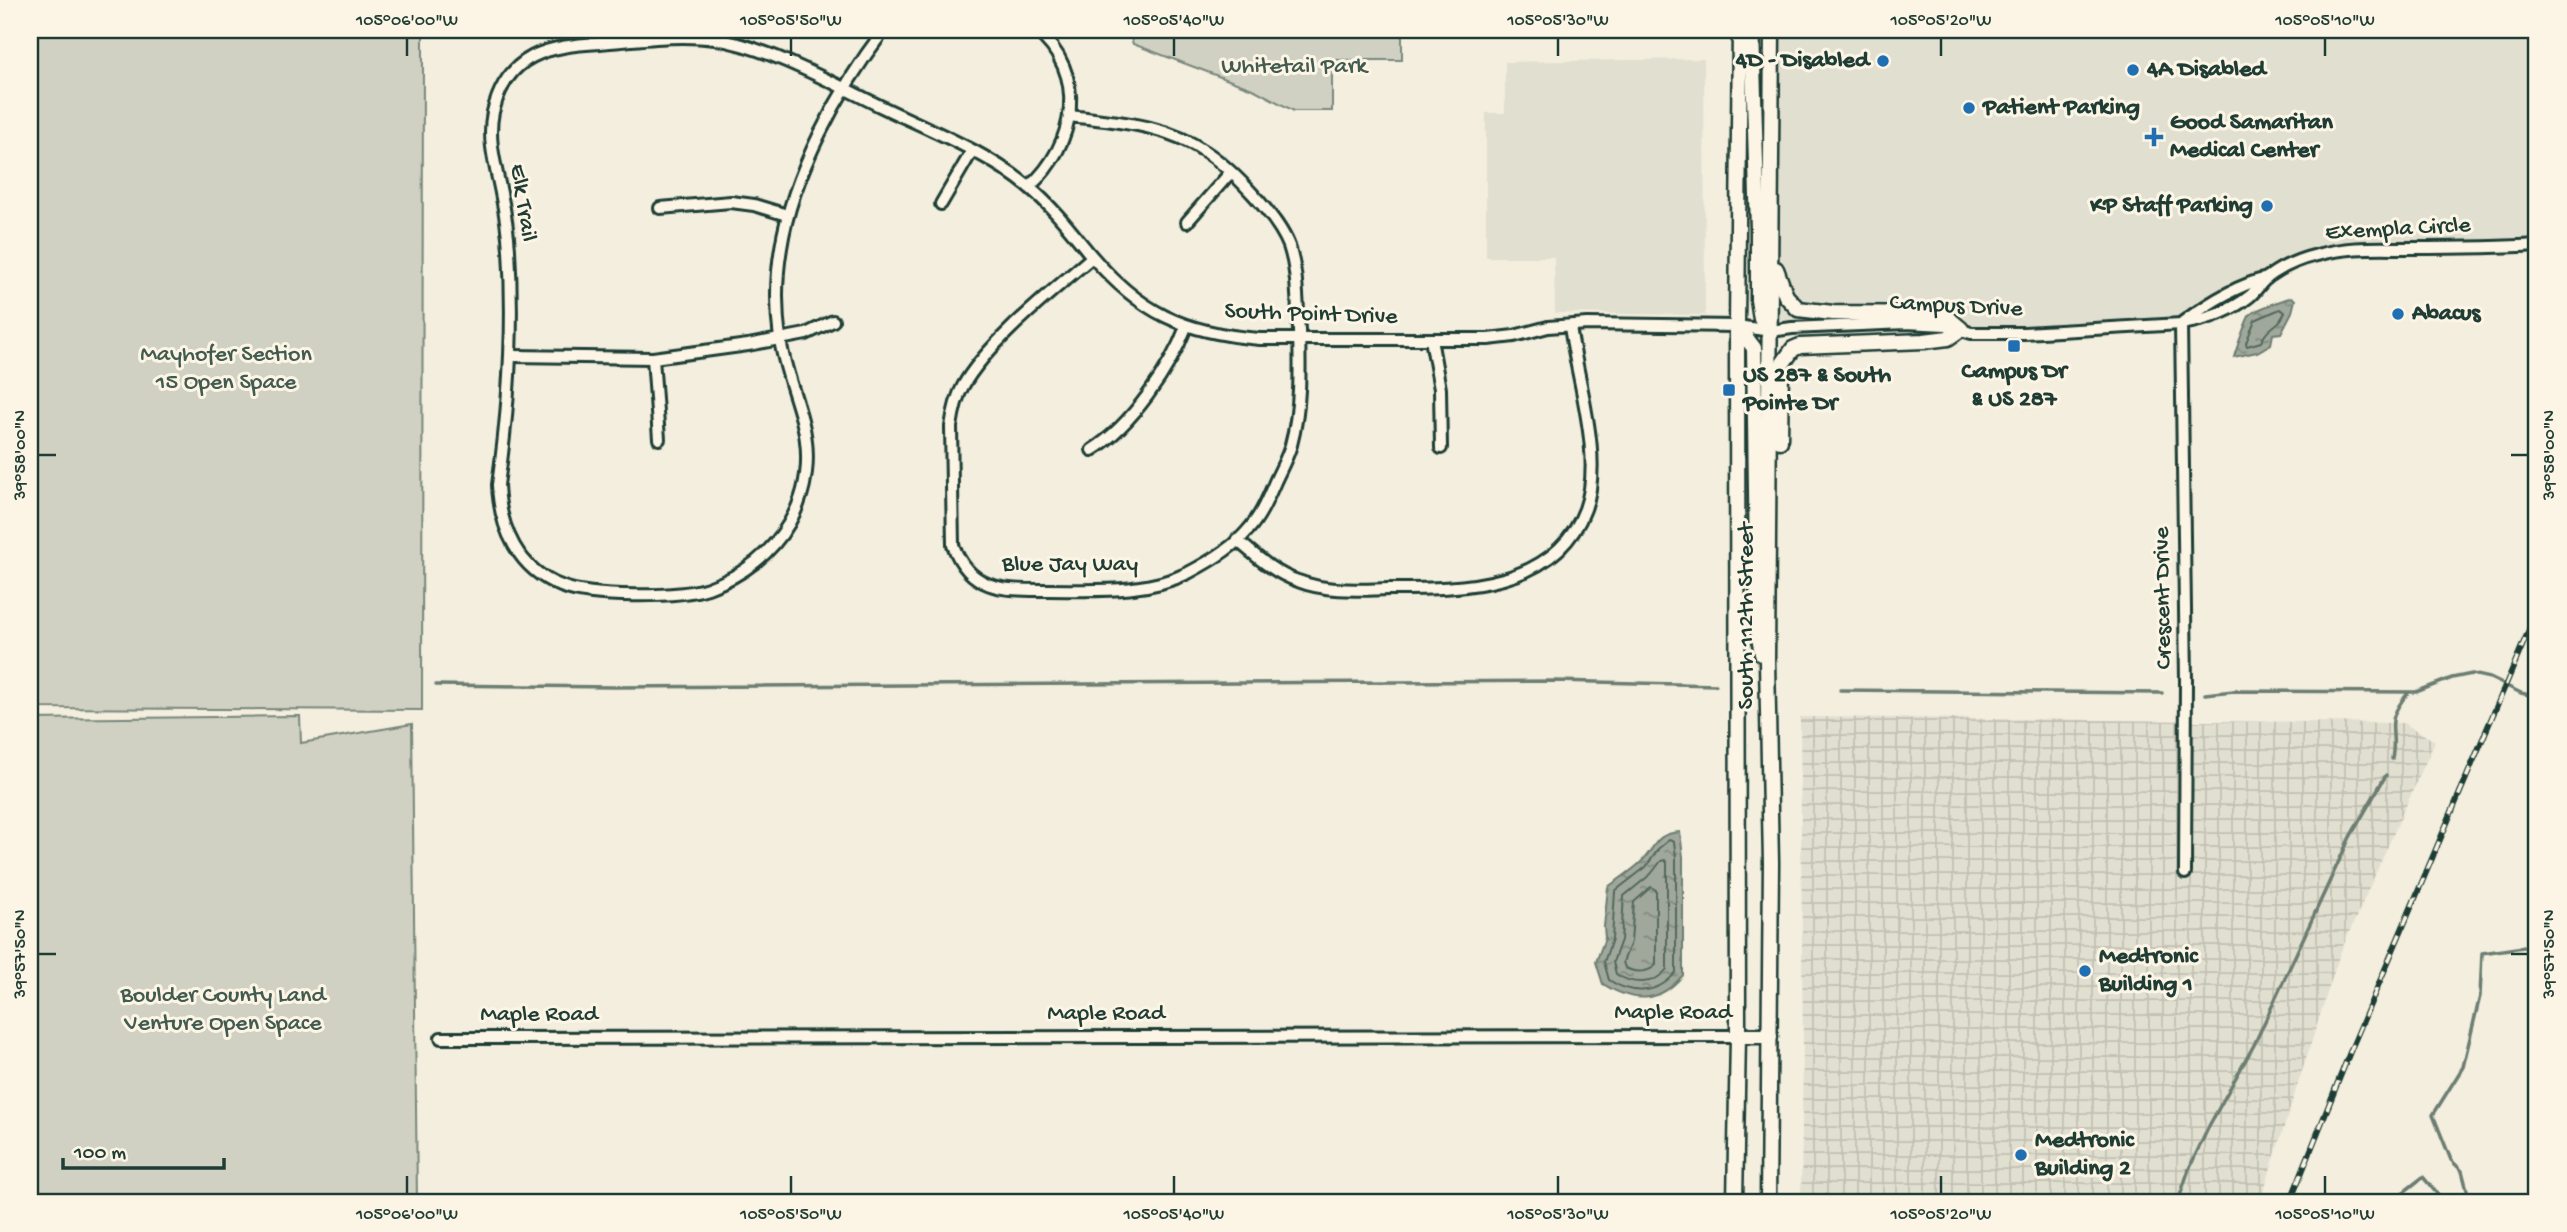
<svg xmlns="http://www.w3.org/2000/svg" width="2567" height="1232" font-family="'Gochi Hand',sans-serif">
	<defs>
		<pattern id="industrial-grid" width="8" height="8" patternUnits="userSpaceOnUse" patternTransform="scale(1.75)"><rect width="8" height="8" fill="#e1dfd0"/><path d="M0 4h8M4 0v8" fill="none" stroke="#c1c0b3"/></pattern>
		<pattern id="water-ripples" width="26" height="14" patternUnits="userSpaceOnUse" patternTransform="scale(1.75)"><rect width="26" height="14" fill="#a0a89b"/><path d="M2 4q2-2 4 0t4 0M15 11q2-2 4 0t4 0" fill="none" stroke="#828a7f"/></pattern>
	</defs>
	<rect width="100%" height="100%" fill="#f3eede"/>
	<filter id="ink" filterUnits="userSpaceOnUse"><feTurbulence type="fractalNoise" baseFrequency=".0143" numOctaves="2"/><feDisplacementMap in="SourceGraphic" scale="14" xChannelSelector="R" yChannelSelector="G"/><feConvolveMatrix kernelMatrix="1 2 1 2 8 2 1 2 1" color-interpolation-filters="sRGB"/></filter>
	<g filter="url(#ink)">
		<g fill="#e1dfd0">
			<polygon points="1772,30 2537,30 2537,245 2371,248 2302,259 2251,295 2200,321 1971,333 1946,325 1771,331"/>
			<polygon points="1704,59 1705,315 1555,313 1554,257 1486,257 1486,113 1505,113 1505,62"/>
		</g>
		<polygon fill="url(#industrial-grid)" points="1800,717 2403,723 2435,741 2340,953 2260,1202 1801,1202 1803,1046"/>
		<g fill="#d0d1c2" stroke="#78877b" stroke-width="2">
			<polygon points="30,30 423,30 422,710 30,708"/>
			<polygon points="1128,30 1402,30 1402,60 1332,60 1332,111 1294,111 1255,90 1133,44"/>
			<polygon points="300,716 301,743 412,724 417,1202 30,1202 30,719"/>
		</g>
		<g fill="url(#water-ripples)" stroke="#6c7d72" stroke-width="2">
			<path d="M2292,297L2295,300L2292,312L2281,333L2273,334L2271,344L2257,352L2234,357C2236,350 2247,318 2250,315C2255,309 2284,300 2292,297Z"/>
			<path d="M1680,832L1683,857V975C1659,1004 1633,1003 1603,984L1596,962L1605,938L1604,927L1608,887C1619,879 1632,871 1641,862C1657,846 1654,834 1680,832Z"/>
		</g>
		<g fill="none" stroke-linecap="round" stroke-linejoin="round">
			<g stroke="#53685d" stroke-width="2">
				<path d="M2280,309L2285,312C2278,329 2269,324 2261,342L2247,346L2246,343L2255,320Z"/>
				<path d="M1669,840L1674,842L1676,857V972C1658,995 1631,995 1609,980L1604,962L1612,939L1615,891L1646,867L1659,848Z"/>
				<path d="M1665,860L1667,863V969C1654,986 1632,985 1616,974L1613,962L1621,940L1624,896L1651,874L1661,861Z"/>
				<path d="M1651,887L1656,890V965C1648,973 1636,973 1625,968L1623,962L1631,942L1634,902Z"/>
			</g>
			<g stroke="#6c7d72" stroke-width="3.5">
				<polyline points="436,685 613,687 1556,681 1716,685"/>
				<polyline points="1840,690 2162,693"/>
				<polyline points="2205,694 2234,691 2416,692 2452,678 2472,674 2490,678 2521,693 2537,697"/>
				<path d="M2392,759C2398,727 2382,725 2408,693"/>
				<polyline points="2537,884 2534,889 2537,916"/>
				<polyline points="2178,1202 2189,1169 2210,1124 2254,1045 2350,837 2386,775"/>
				<polyline points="2391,1202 2423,1177 2444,1202"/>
				<polyline points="2463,1202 2468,1194 2462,1171 2451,1160 2433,1115 2463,1067 2480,996 2482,953 2537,945"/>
			</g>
			<defs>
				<g id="minor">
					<path d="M884,30C839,89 792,175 781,248C776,277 776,310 780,339C784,367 795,393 802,420C822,496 779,563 708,588C678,598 591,598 561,586C518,569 500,529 498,485C509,407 514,329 509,250C508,232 505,212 501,193C496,167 487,140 493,112C507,53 549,46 600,43C638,40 677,34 715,39C765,46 833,83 880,106C930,130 987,152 1030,188C1053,207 1071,231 1090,254C1140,313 1184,333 1260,339H1488L1514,336L1548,327L1587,324L1737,326L1771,331L1792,328L1906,323L1946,325L1971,333H2024L2181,324C2206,320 2230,312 2250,296C2257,290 2261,282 2268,277C2283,266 2300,259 2317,255C2347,246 2378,248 2408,248C2451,248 2494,248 2537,245"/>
					<path d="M1070,116C1118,122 1165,124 1206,152C1233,170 1278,217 1289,246C1298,273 1297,303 1299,330C1300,368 1301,408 1291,445C1287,459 1279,472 1274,484C1267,500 1260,517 1248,530C1233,548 1209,562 1188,573C1145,594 1095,590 1048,590C1005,590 970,592 953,545L951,427C953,413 956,398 963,386C987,343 1054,290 1092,257"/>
					<path d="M1029,187C1076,145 1089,72 1035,30"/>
					<polyline points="941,204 972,151"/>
					<polyline points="660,208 731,202 754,205 787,215"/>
					<polyline points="1187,222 1230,173"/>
					<path d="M2183,322C2207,304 2237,285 2267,278"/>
					<polyline points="2181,324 2186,680 2185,873"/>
					<polyline points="1431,339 1440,389 1441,448"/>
					<polyline points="512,356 653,358 748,345 806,334 833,321"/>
					<polyline points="653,358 659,439"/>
					<path d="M1092,450C1131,426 1170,369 1186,327"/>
					<path d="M1237,540C1256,556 1274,573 1298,581C1326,592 1358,590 1388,589C1459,589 1555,590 1585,509C1604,458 1577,380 1570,326"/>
					<polyline points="441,1038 1738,1036"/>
				</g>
				<g id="major">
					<polyline points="1752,30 1758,229 1758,300 1761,319 1771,331"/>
					<polyline points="1776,269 1786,296 1798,309 1833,313 1943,314 1961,329 1948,338 1924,341 1800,346 1793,349 1781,366 1780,441"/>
					<polyline points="1737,326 1754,348 1758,632 1762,654"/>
					<polyline points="1738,1036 1770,1036"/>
					<polyline points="1735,1202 1738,1036 1737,326 1740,30"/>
					<polyline points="1768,1202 1771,863 1767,661 1772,30"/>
				</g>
			</defs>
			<use href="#minor" stroke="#1f3d34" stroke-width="16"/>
			<use href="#major" stroke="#1f3d34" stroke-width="19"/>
			<use href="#minor" stroke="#fcf5e5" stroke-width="10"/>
			<use href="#major" stroke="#fcf5e5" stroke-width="14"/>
			<defs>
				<polyline id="rail" points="2290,1202 2352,1047 2537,611"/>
			</defs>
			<use href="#rail" stroke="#1f3d34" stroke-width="6"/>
			<use href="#rail" stroke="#fcf5e5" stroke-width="3.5" stroke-dasharray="10" stroke-linecap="butt"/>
		</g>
	</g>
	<path fill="none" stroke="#1f3d34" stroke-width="2.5" d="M407,38V56M791,38V56M1174,38V56M1558,38V56M1941,38V56M2325,38V56M38,455H56M2511,455H2528M38,954H56M2511,954H2528M407,1176V1194M791,1176V1194M1174,1176V1194M1558,1176V1194M1941,1176V1194M2325,1176V1194"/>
	<g fill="#1f6fb2" stroke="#fcf5e5" stroke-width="2.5">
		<circle cx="1883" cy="61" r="7"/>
		<circle cx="2133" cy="70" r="7"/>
		<circle cx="1969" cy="108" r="7"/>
		<path d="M2150.5 126.5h7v7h7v7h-7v7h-7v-7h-7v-7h7z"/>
		<circle cx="2267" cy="206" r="7"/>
		<circle cx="2398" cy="314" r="7"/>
		<rect x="2007" y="339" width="14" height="14" rx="3.5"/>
		<rect x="1722" y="383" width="14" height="14" rx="3.5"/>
		<circle cx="2085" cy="971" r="7"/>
		<circle cx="2021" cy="1155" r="7"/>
	</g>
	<g text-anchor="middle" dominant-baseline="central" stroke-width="6" stroke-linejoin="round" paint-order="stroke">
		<g font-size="24" font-weight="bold" fill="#1f3d34" stroke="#fcf5e5" text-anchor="start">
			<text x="1869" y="61" text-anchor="end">4D - Disabled</text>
			<text x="2147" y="70">4A Disabled</text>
			<text x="1983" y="108">Patient Parking</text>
			<text x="2170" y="123">Good Samaritan<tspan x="2170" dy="28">Medical Center</tspan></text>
			<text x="2253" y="206" text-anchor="end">KP Staff Parking</text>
			<text x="2412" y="314">Abacus</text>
			<text x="2014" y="372" text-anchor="middle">Campus Dr<tspan x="2014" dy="28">&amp; US 287</tspan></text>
			<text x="1743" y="376">US 287 &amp; South<tspan x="1743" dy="28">Pointe Dr</tspan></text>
			<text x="2099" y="957">Medtronic<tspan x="2099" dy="28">Building 1</tspan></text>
			<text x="2035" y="1141">Medtronic<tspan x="2035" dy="28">Building 2</tspan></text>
		</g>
		<g font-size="24" fill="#425b50" stroke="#fcf5e5">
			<text x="1294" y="67">Whitetail Park</text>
			<text x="226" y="355">Mayhofer Section<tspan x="226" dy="28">15 Open Space</tspan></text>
			<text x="223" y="996">Boulder County Land<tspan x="223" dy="28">Venture Open Space</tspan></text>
		</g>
		<g font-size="24" fill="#1f3d34" stroke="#fcf5e5">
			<text transform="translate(522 203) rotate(81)">Elk Trail</text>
			<text transform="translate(2398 230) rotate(-3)">Exempla Circle</text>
			<text transform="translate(1956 307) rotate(3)">Campus Drive</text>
			<text transform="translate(1311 315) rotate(2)">South Point Drive</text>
			<text x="1070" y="565">Blue Jay Way</text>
			<text transform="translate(2164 598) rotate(-91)">Crescent Drive</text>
			<text transform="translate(1747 616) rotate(-90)">South 112th Street</text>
			<text x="1673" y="1013">Maple Road</text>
			<text x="1106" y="1014">Maple Road</text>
			<text x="539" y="1015">Maple Road</text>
		</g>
	</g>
	<rect width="2567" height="1232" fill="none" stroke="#fcf5e5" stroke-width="77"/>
	<path d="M63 1158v10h161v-10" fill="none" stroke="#1f3d34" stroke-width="3.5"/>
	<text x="74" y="1158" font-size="21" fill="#1f3d34" stroke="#fcf5e5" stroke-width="5" paint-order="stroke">100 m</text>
	<rect x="38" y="38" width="2490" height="1156" fill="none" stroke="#1f3d34" stroke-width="2.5"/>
	<g font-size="18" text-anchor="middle" fill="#1f3d34">
		<text x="407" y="25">105°06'00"W</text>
		<text x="791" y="25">105°05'50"W</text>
		<text x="1174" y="25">105°05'40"W</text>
		<text x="1558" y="25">105°05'30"W</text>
		<text x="1941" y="25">105°05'20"W</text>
		<text x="2325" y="25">105°05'10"W</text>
		<text transform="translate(19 455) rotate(-90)" y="6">39°58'00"N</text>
		<text transform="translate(2548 455) rotate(-90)" y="6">39°58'00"N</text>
		<text transform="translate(19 954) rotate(-90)" y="6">39°57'50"N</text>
		<text transform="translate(2548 954) rotate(-90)" y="6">39°57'50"N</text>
		<text x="407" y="1219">105°06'00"W</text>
		<text x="791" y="1219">105°05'50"W</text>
		<text x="1174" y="1219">105°05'40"W</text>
		<text x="1558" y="1219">105°05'30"W</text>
		<text x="1941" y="1219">105°05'20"W</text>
		<text x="2325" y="1219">105°05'10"W</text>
	</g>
</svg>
